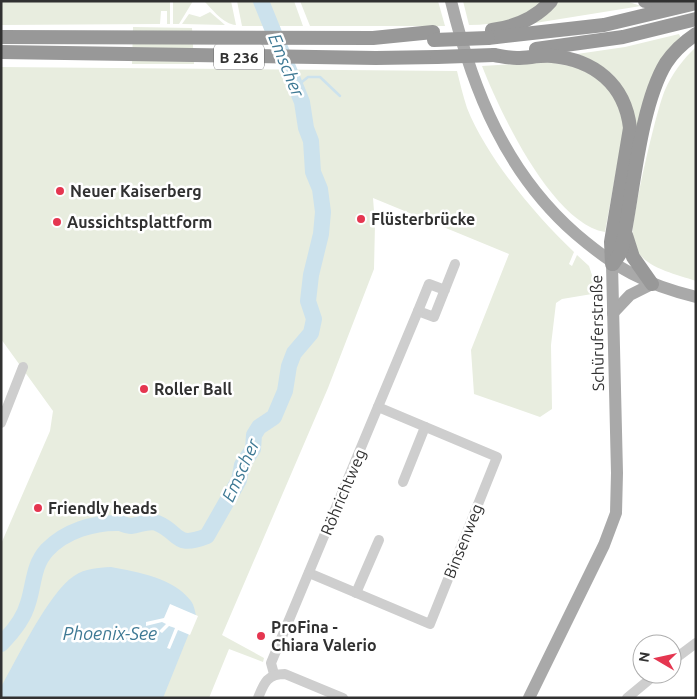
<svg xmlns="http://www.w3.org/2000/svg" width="697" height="699" font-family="Ubuntu,sans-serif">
	<rect width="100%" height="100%" fill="#fff"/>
	<g fill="#e8eddf">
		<polygon points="1,1 170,1 170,24 167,24 167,11 161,11 160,24 1,25"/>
		<polygon points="173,1 193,1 179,24 173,24"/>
		<path d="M204,1H231L236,25C223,24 213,10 204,1Z"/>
		<polygon points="237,1 294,1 303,26 242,26"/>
		<polygon points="300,1 438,1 445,26 310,26"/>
		<path d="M463,1H545C524,22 497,24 469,25Z"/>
		<polygon points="558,1 626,1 641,6 529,24 549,11"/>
		<polygon points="210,12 225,25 182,24 189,14 200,17"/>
		<polygon points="133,27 192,28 194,64 132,64"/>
		<path d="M679,34L681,38L633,155C629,103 634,76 577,54L625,47Z"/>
		<path d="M696,47V281C673,273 642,268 633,243C628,230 657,107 665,90C672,74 683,59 696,47Z"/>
		<path d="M548,62L576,67L601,80L619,103L624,128L605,232C552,223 500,112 482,66Z"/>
		<path d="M1,67L457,71C460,83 463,96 467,108C487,158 535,215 574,252L569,264L572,266L577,255L589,266L598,293L562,299L556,303L551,345L552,409L540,417L474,394L471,350L509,254L373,198L375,224L374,269L328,388L222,635L264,658L263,662L229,649L209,698H1V544L50,431L53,411L1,339Z"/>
	</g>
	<path fill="#cce2ed" d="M111,567C138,572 174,578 191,601C194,605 195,611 196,616L163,698H1V687C17,659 49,592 74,576C86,568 97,568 111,567Z"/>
	<polygon fill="#fff" points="170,604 198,616 190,635 178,630 170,649 167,648 175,628 169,626 162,633 159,631 166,624 162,622 146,626 146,622 164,618"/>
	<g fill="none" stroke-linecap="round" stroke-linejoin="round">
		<polyline stroke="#cce2ed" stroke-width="2.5" points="297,86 308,77 320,77 340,96"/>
		<path stroke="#cce2ed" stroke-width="16" d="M1,644C12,633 24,618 28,603C34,585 33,565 47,550C65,531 94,522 120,523C123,524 127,526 131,526C140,525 148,520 157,523C181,533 174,549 207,536L239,480L242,465L253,449L254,435L259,427L274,417L285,391L289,366L294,353L311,333L314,319L308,301L311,275L321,234L323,212L320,189L313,172L311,141L306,128L302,102L261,1"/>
		<g stroke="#cecece" stroke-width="10">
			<polyline points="445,290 429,284 418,311 434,317 455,264"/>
			<polyline points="1,423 23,367"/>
			<polyline points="403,482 425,427"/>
			<polyline points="309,573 430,624 497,457 378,407"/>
			<polyline points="356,593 379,540"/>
			<polyline points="672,661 696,643"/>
			<polyline points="274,674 271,663 418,311"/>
			<path d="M258,698C264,683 267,674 285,674L343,698"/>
			<polyline points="627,698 656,674"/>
		</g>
		<g stroke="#a9a9a9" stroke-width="12">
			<path d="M451,1C473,91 506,173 576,234C617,269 644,284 696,297"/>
			<polyline points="613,313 630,295 652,284"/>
			<polyline points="529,698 604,545 616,513 617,473 612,264"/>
		</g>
		<g stroke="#989898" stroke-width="14">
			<polyline points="645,1 672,1"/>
			<path d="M492,30C514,27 536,18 551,1"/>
			<polyline points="1,37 373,38 433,32"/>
			<polyline points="488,38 604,25 696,3"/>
			<polyline points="536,49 623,37 696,19"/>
			<polyline points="1,52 376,58 437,57"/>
			<path d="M494,55C501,56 509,58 517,58C528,58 540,55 552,56C594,60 625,84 630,128L611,242L612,264"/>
			<polyline points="626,235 633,257 652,284"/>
			<path d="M613,264L621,252C633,199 639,107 666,63C674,51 684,42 696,34"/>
		</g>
		<g stroke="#989898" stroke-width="14">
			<polyline points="434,40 488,38"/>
			<polyline points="437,57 494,55"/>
		</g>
	</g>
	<g fill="#e53650" stroke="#fff" stroke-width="2">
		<circle cx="60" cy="191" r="5"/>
		<circle cx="361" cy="219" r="5"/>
		<circle cx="57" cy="222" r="5"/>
		<circle cx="144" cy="389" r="5"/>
		<circle cx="38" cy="508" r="5"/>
		<circle cx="261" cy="636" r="5"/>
	</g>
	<g text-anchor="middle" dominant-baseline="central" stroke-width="5" stroke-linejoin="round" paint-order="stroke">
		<rect fill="#fff" stroke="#6f6f6f" stroke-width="1" x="214" y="44.5" width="50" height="25" rx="4"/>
		<g font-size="15" font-weight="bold" fill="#313131">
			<text x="239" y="57">B 236</text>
		</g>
		<g font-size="16" font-weight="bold" fill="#313131" stroke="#fff" text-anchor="start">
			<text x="70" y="191">Neuer Kaiserberg</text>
			<text x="371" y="219">Flüsterbrücke</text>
			<text x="67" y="222">Aussichtsplattform</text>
			<text x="154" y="389">Roller Ball</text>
			<text x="48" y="508">Friendly heads</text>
			<text x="271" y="627">ProFina -<tspan x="271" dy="18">Chiara Valerio</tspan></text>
		</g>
		<g font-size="16" fill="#313131" stroke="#fff">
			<text transform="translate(597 333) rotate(-91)">Schüruferstraße</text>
			<text transform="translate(343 492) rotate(-67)">Röhrichtweg</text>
			<text transform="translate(463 541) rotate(-68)">Binsenweg</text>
		</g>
		<g font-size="18" font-style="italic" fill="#3e7994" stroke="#fff">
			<text transform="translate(287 65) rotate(68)">Emscher</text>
			<text transform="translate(240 470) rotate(-66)">Emscher</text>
			<text x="110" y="633">Phoenix-See</text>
		</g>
	</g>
	<rect width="697" height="699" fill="none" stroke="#313131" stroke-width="5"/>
	<g transform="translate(657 659) rotate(279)"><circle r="24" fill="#ffffff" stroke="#adadad"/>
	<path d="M0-4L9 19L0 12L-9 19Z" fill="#e53650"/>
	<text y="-8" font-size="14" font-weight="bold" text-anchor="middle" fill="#313131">N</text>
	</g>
</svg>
